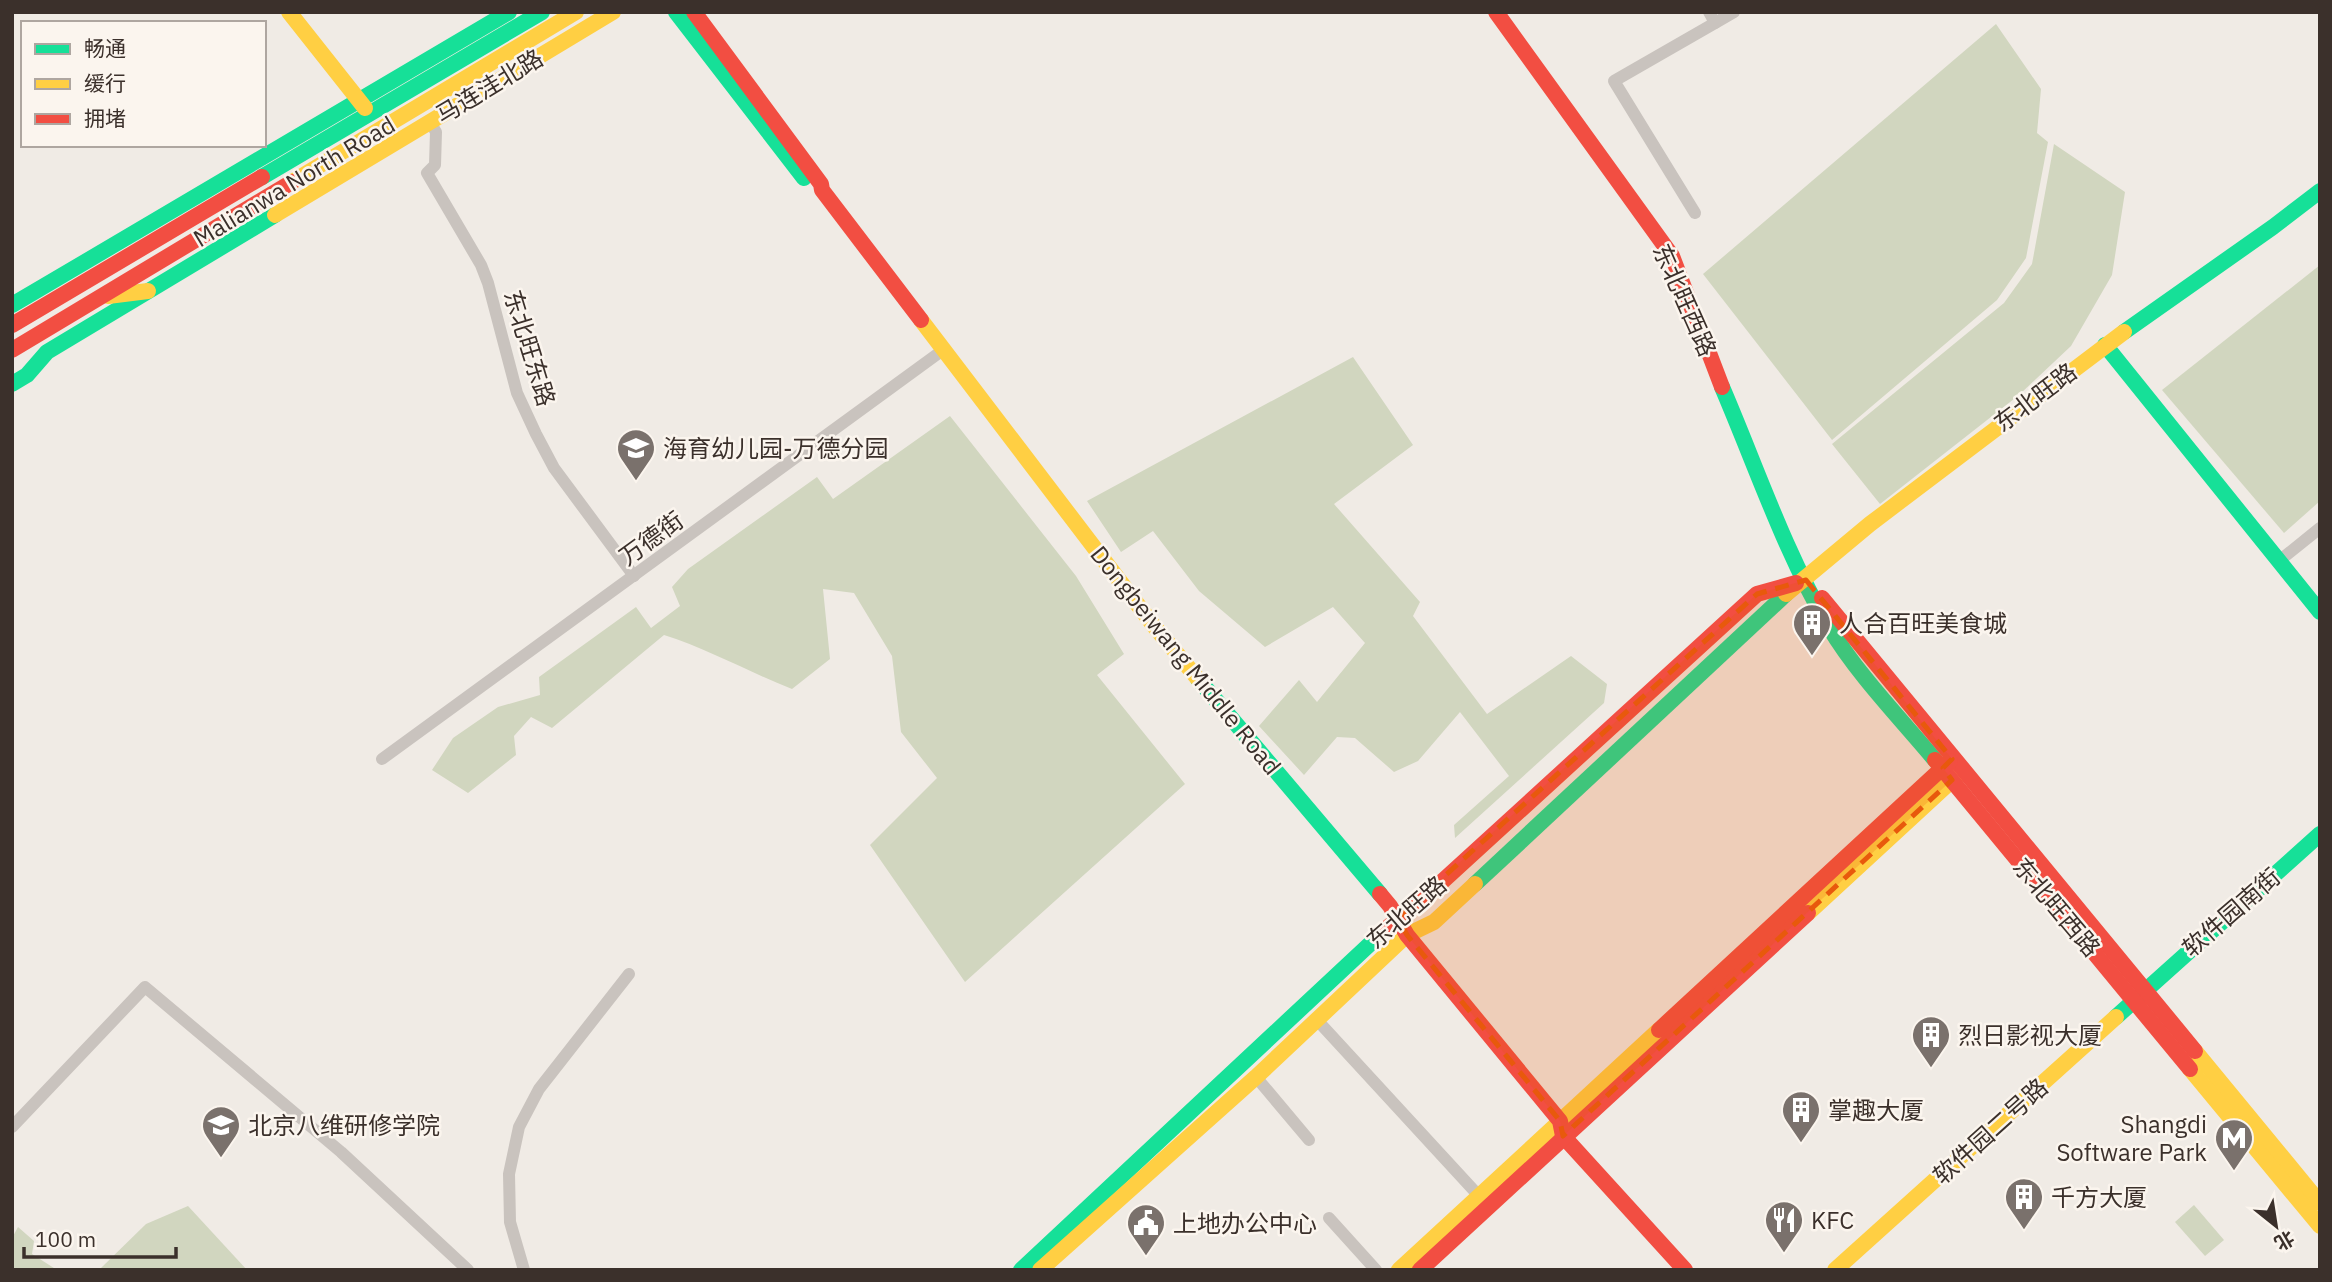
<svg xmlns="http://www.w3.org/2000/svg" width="2332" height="1282" font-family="'IBM Plex Sans','Noto Sans SC',sans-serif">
	<rect width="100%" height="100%" fill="#f0ebe5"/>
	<g fill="#d1d6bf">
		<polygon points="1996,24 2041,89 2037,133 2048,142 2026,258 1997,300 1832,440 1703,274"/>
		<polygon points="2054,144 2125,192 2112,275 2071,346 2019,395 1880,504 1832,444 2004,303 2032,264"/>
		<polygon points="2320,265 2320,501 2284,533 2162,390"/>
		<polygon points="1353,357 1413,445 1334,504 1420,602 1413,616 1487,714 1571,656 1607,684 1604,703 1455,838 1454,825 1509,776 1460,712 1418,761 1394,772 1355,738 1337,737 1304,775 1259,726 1299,680 1317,702 1365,643 1333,607 1265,647 1199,591 1153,531 1121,552 1087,501"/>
		<path d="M950,416L1076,576L1124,654L1097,675L1185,784L965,982L870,845L937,778L901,732L892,656L854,593L823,589L830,659L792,689C749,672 708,649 664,635L552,728L531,717L514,736L516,755L468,793L432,770L453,738L498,707L540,695L539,677L636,607L651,628L680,606L672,587L688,569L817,477L833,499Z"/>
		<polygon points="2194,1205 2224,1240 2205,1256 2175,1222"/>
		<polygon points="188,1206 247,1270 103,1270 101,1268 146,1224"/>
		<polygon points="18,1227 34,1241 32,1254 57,1270 12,1270 12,1238"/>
	</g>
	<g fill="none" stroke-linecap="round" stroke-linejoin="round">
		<g stroke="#c9c3be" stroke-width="12">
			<polyline points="1709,12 1715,23 1734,12"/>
			<polyline points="430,122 436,132 435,165 427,173 481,265 488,283 517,393 536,434 554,468 634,576"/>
			<polyline points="1695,213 1614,81 1715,23"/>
			<polyline points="2279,561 2320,528"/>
			<polyline points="382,759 943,350"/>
			<polyline points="1317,1020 1479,1196"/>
			<polyline points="1256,1077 1309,1140"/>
			<polyline points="12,1127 145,987 341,1152 468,1270"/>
			<polyline points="1329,1218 1376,1270"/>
			<polyline points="524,1270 510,1222 509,1174 519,1127 539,1089 629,974"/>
		</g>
		<g stroke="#16e098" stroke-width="16">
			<polyline points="676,12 804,178"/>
			<polyline points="262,177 542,12"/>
			<polyline points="12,305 509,12"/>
			<polyline points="2124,332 2273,227 2320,191"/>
			<polyline points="2105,345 2320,612"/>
			<polyline points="12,384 27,375 47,352 275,215"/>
			<path d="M1722,387C1756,466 1785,553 1829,627C1857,674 1900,718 1935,760"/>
			<polyline points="1198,679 1380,894"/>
			<polyline points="1475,884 1786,594"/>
			<polyline points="2116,1017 2320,834"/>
			<polyline points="1021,1270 1386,929"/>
		</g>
		<g stroke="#ffcf43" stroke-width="16">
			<polyline points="289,12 365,108"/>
			<polyline points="292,182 576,12"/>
			<polyline points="275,215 613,12"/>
			<polyline points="108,296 148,291"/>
			<polyline points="921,320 1154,626 1198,679"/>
			<polyline points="1786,594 1870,524 2124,332"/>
			<polyline points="1808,913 1961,772"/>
			<polyline points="2195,1051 2320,1203"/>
			<polyline points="2190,1069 2320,1226"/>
			<polyline points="1040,1270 1256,1077 1407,935 1434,922 1475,884"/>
			<polyline points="1399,1270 1659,1030"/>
			<polyline points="1835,1270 2116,1017"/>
		</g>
		<g stroke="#f24e42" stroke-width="16">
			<polyline points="694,12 821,184 822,190 921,320"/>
			<polyline points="1496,12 1672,256 1722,387"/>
			<polyline points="12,325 262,177"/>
			<polyline points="12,350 292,182"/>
			<polyline points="1822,598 2195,1051"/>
			<polyline points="1935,760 2190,1069"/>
			<polyline points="1380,894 1390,906 1407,935 1560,1121 1563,1136"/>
			<polyline points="1386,929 1434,889 1757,594 1796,583"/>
			<polyline points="1659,1030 1950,761"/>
			<polyline points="1563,1136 1685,1270"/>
			<polyline points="1420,1270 1808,913"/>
		</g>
	</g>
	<path fill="#e8590c" fill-opacity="0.2" stroke="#e8590c" stroke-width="5" stroke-dasharray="14 9" stroke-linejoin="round" d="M1806,580L1952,759L1943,768L1952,780L1563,1136L1560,1121L1407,935L1398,918L1757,594Z"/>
	<defs>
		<symbol id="school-pin" viewBox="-11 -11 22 30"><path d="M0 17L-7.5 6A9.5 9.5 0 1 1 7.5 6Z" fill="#7a716c" stroke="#fbf5ee"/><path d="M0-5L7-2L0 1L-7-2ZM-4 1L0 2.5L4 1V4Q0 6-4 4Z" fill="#fff"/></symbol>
		<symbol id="building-pin" viewBox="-11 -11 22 30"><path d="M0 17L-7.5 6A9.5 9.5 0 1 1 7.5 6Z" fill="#7a716c" stroke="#fbf5ee"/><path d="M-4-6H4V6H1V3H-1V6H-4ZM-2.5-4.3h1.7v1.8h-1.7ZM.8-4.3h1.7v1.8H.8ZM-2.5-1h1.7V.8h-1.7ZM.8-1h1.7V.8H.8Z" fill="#fff"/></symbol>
		<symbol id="university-pin" viewBox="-11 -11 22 30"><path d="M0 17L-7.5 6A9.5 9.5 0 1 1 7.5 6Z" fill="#7a716c" stroke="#fbf5ee"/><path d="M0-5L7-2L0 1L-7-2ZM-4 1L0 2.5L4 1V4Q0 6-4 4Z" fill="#fff"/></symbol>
		<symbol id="metro-pin" viewBox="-11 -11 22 30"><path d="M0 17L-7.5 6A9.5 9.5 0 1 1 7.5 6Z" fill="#7a716c" stroke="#fbf5ee"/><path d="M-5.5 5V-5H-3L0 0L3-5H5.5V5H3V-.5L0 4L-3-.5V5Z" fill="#fff"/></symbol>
		<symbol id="restaurant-pin" viewBox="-11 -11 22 30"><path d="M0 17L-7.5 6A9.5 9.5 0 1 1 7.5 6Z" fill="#7a716c" stroke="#fbf5ee"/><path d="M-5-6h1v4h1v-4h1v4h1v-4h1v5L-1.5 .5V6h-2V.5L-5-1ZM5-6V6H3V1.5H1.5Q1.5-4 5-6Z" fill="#fff"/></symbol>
		<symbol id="civic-pin" viewBox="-11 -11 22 30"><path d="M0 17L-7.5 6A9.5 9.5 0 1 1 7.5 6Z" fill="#7a716c" stroke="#fbf5ee"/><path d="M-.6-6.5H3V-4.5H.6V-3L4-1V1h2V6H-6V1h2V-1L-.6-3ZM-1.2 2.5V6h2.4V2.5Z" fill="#fff"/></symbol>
	</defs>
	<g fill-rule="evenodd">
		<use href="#school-pin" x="614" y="426" width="44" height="60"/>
		<use href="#building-pin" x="1790" y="601" width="44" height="60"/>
		<use href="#building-pin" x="1909" y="1013" width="44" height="60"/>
		<use href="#building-pin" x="1779" y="1088" width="44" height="60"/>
		<use href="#university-pin" x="199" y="1103" width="44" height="60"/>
		<use href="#metro-pin" x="2212" y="1116" width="44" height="60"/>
		<use href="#building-pin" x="2002" y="1175" width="44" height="60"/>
		<use href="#restaurant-pin" x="1762" y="1198" width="44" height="60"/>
		<use href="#civic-pin" x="1124" y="1201" width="44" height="60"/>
	</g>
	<g text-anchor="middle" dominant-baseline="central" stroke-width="5" stroke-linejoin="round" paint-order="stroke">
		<g font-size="24" fill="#3b302b" stroke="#fbf5ee">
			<text transform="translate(489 86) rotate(-31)">马连洼北路</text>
			<text transform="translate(294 181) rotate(-31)">Malianwa North Road</text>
			<text transform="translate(1685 300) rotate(66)">东北旺西路</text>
			<text transform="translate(530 348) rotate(73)">东北旺东路</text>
			<text transform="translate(2035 397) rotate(-37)">东北旺路</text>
			<text transform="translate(651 538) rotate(-36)">万德街</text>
			<text transform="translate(1186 660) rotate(51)">Dongbeiwang Middle Road</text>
			<text transform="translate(2057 907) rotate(50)">东北旺西路</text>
			<text transform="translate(1406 912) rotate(-41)">东北旺路</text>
			<text transform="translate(2231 912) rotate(-41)">软件园南街</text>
			<text transform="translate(1990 1131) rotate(-42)">软件园二号路</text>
		</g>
		<g font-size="24" fill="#3b302b" stroke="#fbf5ee" text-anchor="start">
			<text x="663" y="448">海育幼儿园-万德分园</text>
			<text x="1839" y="623">人合百旺美食城</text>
			<text x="1958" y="1035">烈日影视大厦</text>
			<text x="1828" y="1110">掌趣大厦</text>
			<text x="2207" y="1124" text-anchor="end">Shangdi<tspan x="2207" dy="28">Software Park</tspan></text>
			<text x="248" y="1125">北京八维研修学院</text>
			<text x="2051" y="1197">千方大厦</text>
			<text x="1811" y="1220">KFC</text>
			<text x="1173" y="1223">上地办公中心</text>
		</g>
	</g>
	<rect width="2332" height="1282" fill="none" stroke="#3b302b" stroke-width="28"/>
	<rect x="21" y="21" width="245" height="126" fill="#fbf5ee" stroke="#aea6a0" stroke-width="2"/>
	<rect x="35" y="44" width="35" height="10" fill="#16e098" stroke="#aea6a0" stroke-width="2"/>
	<text x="84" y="56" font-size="21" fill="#3b302b">畅通</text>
	<rect x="35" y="79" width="35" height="10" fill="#ffcf43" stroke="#aea6a0" stroke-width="2"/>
	<text x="84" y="91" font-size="21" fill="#3b302b">缓行</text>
	<rect x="35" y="114" width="35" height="10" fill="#f24e42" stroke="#aea6a0" stroke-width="2"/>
	<text x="84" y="126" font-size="21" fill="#3b302b">拥堵</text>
	<g transform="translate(2276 1226) rotate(150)" stroke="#fbf5ee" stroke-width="5" paint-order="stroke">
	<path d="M0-5L12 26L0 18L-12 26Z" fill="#3b302b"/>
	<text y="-10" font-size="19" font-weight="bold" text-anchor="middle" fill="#3b302b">北</text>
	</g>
	<path d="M24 1247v10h152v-10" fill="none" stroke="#3b302b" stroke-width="3.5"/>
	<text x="35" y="1247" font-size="21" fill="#3b302b" stroke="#fbf5ee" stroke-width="5" paint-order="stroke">100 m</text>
</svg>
